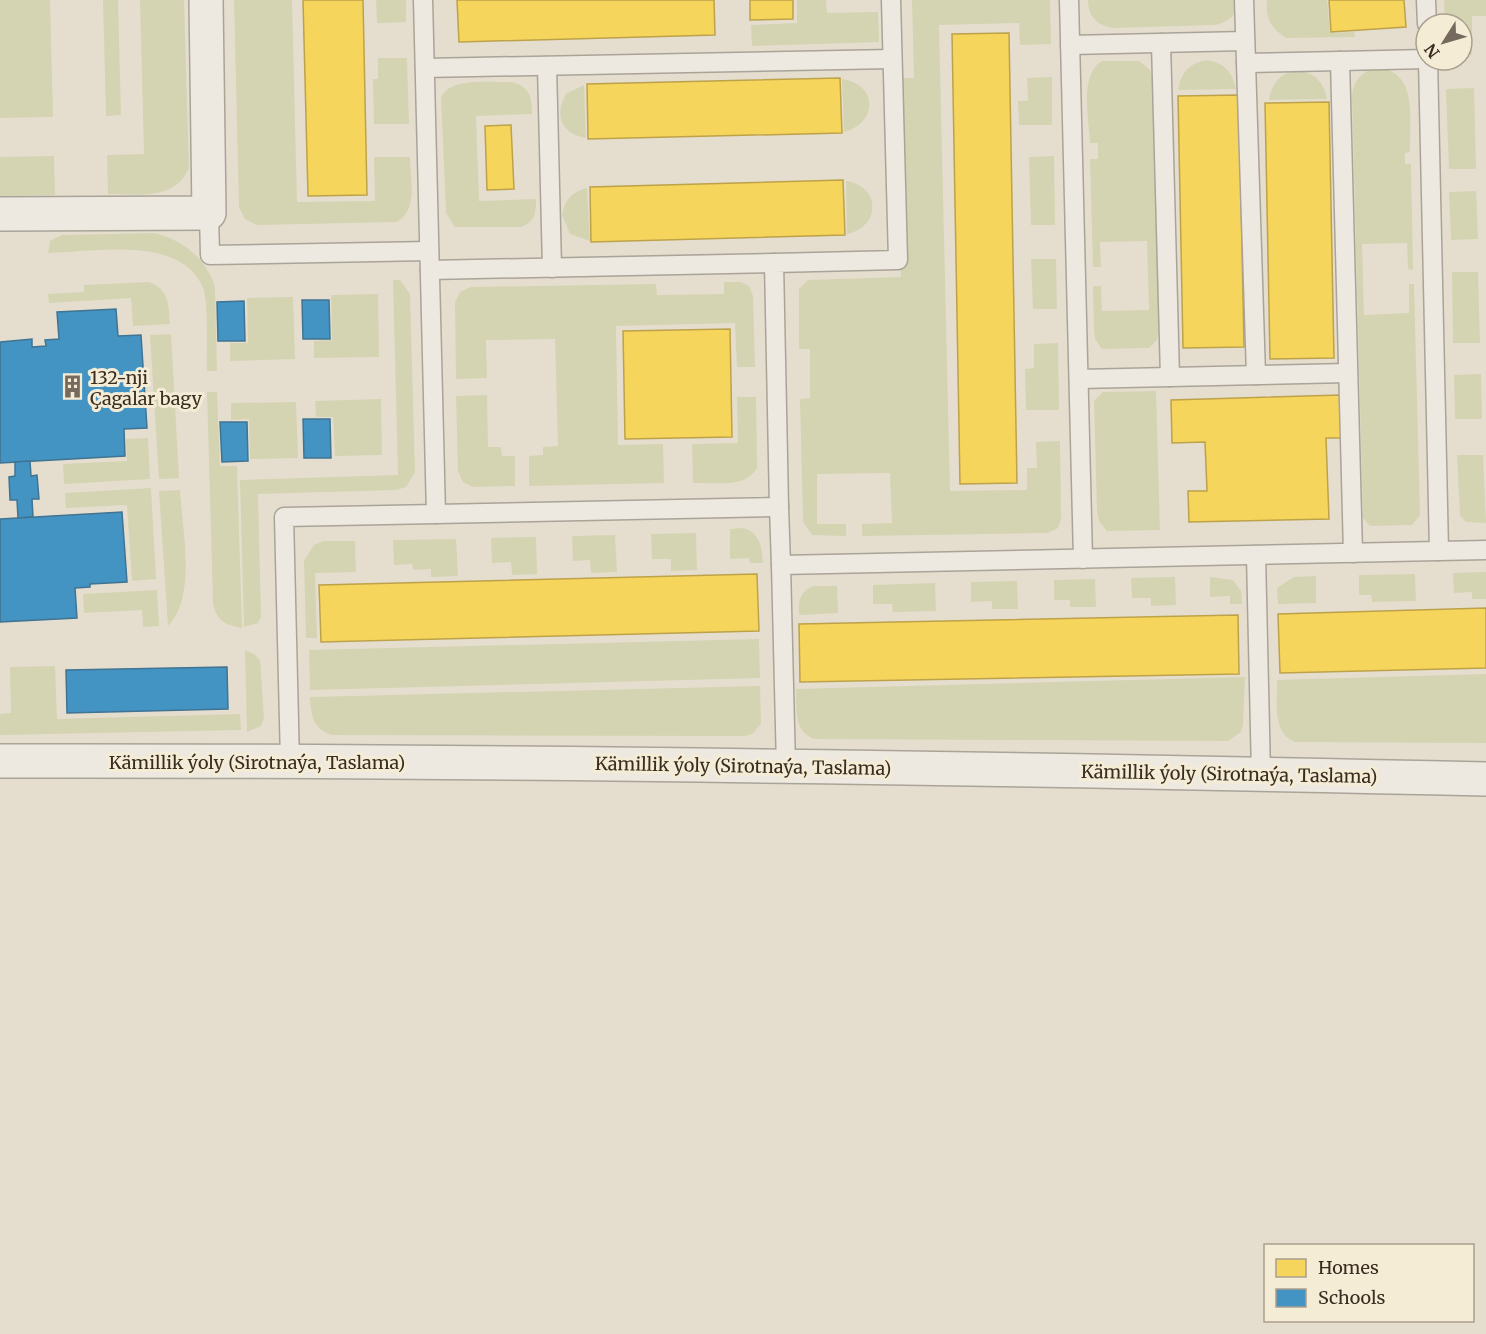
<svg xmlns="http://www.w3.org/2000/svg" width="1486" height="1334" font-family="Merriweather,serif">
	<rect width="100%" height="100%" fill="#e5decf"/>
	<g fill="#d4d4b2">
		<polygon points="0,0 50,0 53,117 0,118"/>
		<polygon points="103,0 118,0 121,115 106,116"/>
		<path d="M140,0H184L189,168C175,201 138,194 108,194L107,155L144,154Z"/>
		<path d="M234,0H292L297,202L375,201L374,157H410C410,178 419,211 396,222L257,225L245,219L239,207Z"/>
		<polygon points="376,0 406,0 406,22 377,23"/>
		<polygon points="797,0 826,0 827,13 878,12 879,42 752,46 751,25 797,23"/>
		<polygon points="912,0 1050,0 1051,44 1020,45 1019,23 939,25 950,491 1027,490 1027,468 1037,468 1036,442 1060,441 1061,519 1058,528 1048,533 862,536 862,524 892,523 890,473 817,474 817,524 846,524 846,536 812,535 803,522 800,399 810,398 810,349 799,349 799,289 808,280 901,277 897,78 914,78"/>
		<path d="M1088,0H1238C1238,15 1228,22 1215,25L1112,28C1096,25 1088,16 1088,0Z"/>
		<path d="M1267,0H1327L1330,33L1354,32L1355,37L1286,38C1271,28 1265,19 1267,0Z"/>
		<polygon points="1444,0 1486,0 1486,16 1472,16 1472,55 1462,55 1462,24 1445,24"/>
		<polygon points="378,58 407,58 409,124 374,124 373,79 378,79"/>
		<path d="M1206,60C1224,63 1232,71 1236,89L1178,90C1181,72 1189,64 1206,60Z"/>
		<path d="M1102,61H1139L1150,70L1153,79L1159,326L1157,340L1149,348L1102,349L1095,339L1094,328L1093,286H1101L1102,311L1149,310L1147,241L1100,242L1101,267H1093L1090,159H1098V143H1090C1089,120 1079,74 1102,61Z"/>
		<path d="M1379,67C1419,74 1409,121 1410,152L1405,153V164H1411L1413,270L1408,269L1407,243L1362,244L1364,315L1409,313V284H1414L1420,515L1412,525L1370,526L1363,518L1352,96C1354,79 1362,71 1379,67Z"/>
		<path d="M1297,70C1315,73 1323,81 1327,99L1269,100C1272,82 1280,74 1297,70Z"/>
		<polygon points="1052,77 1052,125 1019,125 1018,101 1028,101 1027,78"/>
		<path d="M842,79C878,84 878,123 844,132Z"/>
		<path d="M512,82C530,87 532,97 532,114L476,116L479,201L536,199C536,213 535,222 521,227H455L446,213L441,98C449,76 493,83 512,82Z"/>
		<path d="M584,85L586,138C561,134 554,115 566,94Z"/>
		<polygon points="1474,88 1476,169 1449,169 1446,89"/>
		<polygon points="54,156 55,195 0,196 0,157"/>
		<polygon points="1054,156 1055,225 1031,225 1029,157"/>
		<path d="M846,181C880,186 882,226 847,234Z"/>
		<path d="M587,188L590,241L570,234L562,215C565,199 572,192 587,188Z"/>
		<polygon points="1476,191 1478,239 1451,240 1449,192"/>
		<path d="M155,233C183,240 208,260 215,288L217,371H207C206,352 209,303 203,288C182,235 94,252 48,253L50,241L62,235Z"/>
		<polygon points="1031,259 1056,259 1057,309 1033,309"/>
		<polygon points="1452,272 1478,272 1480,343 1453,343"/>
		<polygon points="393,280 400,280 410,294 415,472 406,487 396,490 258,494 261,617 258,623 244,627 240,480 398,475"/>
		<path d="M149,282C169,289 169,306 170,324L133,326L131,298L49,303L48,294L84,292V285Z"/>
		<polygon points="724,282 741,282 749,286 753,296 755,367 737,367 735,323 616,326 618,445 663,444 664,483 529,486 529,456 543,455 543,447 558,446 555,339 486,340 487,378 456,379 455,302 460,292 471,287 656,284 657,295 724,294"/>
		<polygon points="378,294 379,357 314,358 314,341 332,340 331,295"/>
		<polygon points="293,297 295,359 230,361 230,343 248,343 247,298"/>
		<polygon points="171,334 179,478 159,479 150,335"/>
		<polygon points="1058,343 1059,410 1026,410 1025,369 1034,368 1034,344"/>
		<polygon points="1481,374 1482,419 1455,419 1454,375"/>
		<polygon points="1156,391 1160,530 1107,531 1099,521 1097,512 1094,401 1103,392"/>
		<path d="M207,392H217L220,466H237L242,628C226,625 216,621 213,603Z"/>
		<polygon points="487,395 488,447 501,447 502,456 515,456 515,486 473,487 463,482 458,471 456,396"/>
		<path d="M737,397H756L757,468C745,489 715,482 693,483L692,444L738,443Z"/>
		<polygon points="381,399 382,455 335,456 333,417 316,417 315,401"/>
		<polygon points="296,402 298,458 250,459 249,419 231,420 231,403"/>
		<polygon points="148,438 150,479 64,484 63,464 127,461 126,439"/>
		<polygon points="1457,455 1483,455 1486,523 1466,522 1460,516"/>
		<polygon points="151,488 156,579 132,581 127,505 66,508 65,493"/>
		<path d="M180,490C182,529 197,596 168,626L159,491Z"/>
		<path d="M743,528C760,533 762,547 763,563H750L749,558L730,559V529Z"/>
		<polygon points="696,533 697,570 671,571 671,559 652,559 651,534"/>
		<polygon points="615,535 617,572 591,573 590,560 573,561 572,536"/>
		<polygon points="536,537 537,574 512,575 511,562 492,563 491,538"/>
		<polygon points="456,539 458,576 431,577 431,569 413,570 412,564 394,565 393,540"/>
		<polygon points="323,541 355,541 356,572 315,573 317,638 306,638 304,561 314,545"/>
		<polygon points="1486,572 1486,599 1472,599 1472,592 1454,593 1453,573"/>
		<polygon points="1415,574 1416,601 1372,602 1371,595 1359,595 1359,575"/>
		<polygon points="1316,576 1316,603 1278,604 1277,588 1294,577"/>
		<polygon points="1175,577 1176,605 1151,606 1151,598 1132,598 1131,578"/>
		<polygon points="1210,577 1233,580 1241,591 1242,604 1230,604 1230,596 1210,597"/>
		<polygon points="1095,579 1096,607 1070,607 1070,600 1054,600 1054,580"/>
		<polygon points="1017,581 1018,609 992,609 992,601 971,602 971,582"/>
		<polygon points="935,583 936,611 893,612 892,604 873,604 873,585"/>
		<path d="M814,586H837L838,613L799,615C798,601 800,591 814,586Z"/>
		<polygon points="157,590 159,626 143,627 142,610 84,613 83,594"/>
		<polygon points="759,639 760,678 310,690 309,650"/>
		<polygon points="245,650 254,654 260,660 264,718 261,726 247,732"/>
		<polygon points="55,666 57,719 240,714 241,730 0,735 0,714 11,713 10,667"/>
		<path d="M1486,674V743L1295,742C1271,733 1278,700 1277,680Z"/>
		<path d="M1245,677L1243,725L1241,732L1228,741L814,739C793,731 797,708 796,689Z"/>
		<path d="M760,686L761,724L752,734L745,736L332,735C313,729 311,716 310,697Z"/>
	</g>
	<g fill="#f6d55c" stroke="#bda24a" stroke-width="1.5">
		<polygon points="303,0 363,0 367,195 308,196"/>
		<polygon points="457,0 714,0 715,35 459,42"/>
		<polygon points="750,0 793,0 793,19 750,20"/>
		<polygon points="1329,0 1404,0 1406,27 1331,32"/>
		<polygon points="1009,33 1017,483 960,484 952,34"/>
		<polygon points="840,78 842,133 588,139 587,84"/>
		<polygon points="1239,95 1244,347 1183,348 1178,96"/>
		<polygon points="1329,102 1334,358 1270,359 1265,103"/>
		<polygon points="511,125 514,189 487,190 485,126"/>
		<polygon points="843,180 845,235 591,242 590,187"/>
		<polygon points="730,329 732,437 625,439 623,331"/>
		<polygon points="1341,395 1343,438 1326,438 1329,519 1189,522 1188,491 1207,491 1205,442 1172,443 1171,400"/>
		<polygon points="757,574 759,631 321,642 319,585"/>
		<polygon points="1486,608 1486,668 1280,673 1278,614"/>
		<polygon points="1238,615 1239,674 800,682 799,624"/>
	</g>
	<g fill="#4393c3" stroke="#407492" stroke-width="1.5">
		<polygon points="302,300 329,300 330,339 303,339"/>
		<polygon points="244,301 245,341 218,341 217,302"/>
		<polygon points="116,309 118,336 141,335 147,428 124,429 125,456 0,463 0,342 32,339 32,347 46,346 45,340 59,339 57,312"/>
		<polygon points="303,419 330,419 331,458 304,458"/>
		<polygon points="220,422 247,422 248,461 222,462"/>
		<polygon points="30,461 31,476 37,475 39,499 32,499 33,517 18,518 17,500 10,500 9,477 15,476 15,462"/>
		<polygon points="122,512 127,582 90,584 90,587 75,588 77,618 0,622 0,519"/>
		<polygon points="227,667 228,709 67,713 66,670"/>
	</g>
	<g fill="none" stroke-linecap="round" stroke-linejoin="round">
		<defs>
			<g id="lane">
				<polyline points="1069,0 1083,559"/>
				<polyline points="1244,0 1256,375"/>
				<polyline points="1426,0 1427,24"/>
				<polyline points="1161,43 1170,377"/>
				<polyline points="1070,45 1245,41"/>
				<polyline points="1428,60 1439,551"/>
				<polyline points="1340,61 1426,59"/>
				<polyline points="1246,63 1340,61 1353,553"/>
				<polyline points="547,66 552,268"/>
				<polyline points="425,68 892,59"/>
				<polyline points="209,213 210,255 429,251"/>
				<polyline points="430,270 774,263"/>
				<polyline points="1079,379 1348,373"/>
				<polyline points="779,507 781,565 1486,550"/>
				<polyline points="436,514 779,507 774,263 898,260 891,0"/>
				<polyline points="1256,555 1261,774"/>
				<polyline points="781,565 786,767"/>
				<polyline points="290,762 284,517 436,514 423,0"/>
			</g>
			<g id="street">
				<polyline points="0,214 209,213 206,0"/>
				<path d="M0,761C495,760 991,768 1486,779"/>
			</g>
		</defs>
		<use href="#lane" stroke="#aaa398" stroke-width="21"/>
		<use href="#street" stroke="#aaa398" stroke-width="36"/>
		<use href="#lane" stroke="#ede9e1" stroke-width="18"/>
		<use href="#street" stroke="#ede9e1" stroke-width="33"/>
	</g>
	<defs>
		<symbol id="building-bare" viewBox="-9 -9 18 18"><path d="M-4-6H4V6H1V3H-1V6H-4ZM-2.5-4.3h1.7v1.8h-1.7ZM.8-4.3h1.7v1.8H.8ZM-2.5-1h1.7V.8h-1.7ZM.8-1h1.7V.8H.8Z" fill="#756a5d" stroke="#f5ecd6" stroke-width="2.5" paint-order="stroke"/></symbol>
	</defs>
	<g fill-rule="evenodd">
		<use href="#building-bare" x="56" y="370" width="33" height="33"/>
	</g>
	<g text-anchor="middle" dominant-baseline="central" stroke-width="6" stroke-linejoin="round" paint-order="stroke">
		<g font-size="18" fill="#392c20" stroke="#f5ecd6" text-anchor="start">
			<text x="90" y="377">132-nji<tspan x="90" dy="21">Çagalar bagy</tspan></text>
		</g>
		<g font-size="18" fill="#392c20" stroke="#f5ecd6">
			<text x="257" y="762">Kämillik ýoly (Sirotnaýa, Taslama)</text>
			<text transform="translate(743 766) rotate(1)">Kämillik ýoly (Sirotnaýa, Taslama)</text>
			<text transform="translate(1229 774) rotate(1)">Kämillik ýoly (Sirotnaýa, Taslama)</text>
		</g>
	</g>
	<rect x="1264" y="1244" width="210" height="78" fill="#f5ecd6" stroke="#aa9f8d" stroke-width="1.5"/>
	<rect x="1276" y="1259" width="30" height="18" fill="#f6d55c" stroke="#aa9f8d" stroke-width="1.5"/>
	<text x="1318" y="1274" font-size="18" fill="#392c20">Homes</text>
	<rect x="1276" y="1289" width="30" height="18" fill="#4393c3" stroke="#aa9f8d" stroke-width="1.5"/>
	<text x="1318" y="1304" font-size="18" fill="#392c20">Schools</text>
	<g transform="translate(1444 42) rotate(233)"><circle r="28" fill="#f5ecd6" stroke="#aa9f8d" stroke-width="1.5"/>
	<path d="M0-4.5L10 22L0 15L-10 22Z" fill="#756a5d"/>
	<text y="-9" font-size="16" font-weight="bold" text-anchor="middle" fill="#392c20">N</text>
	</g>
</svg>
